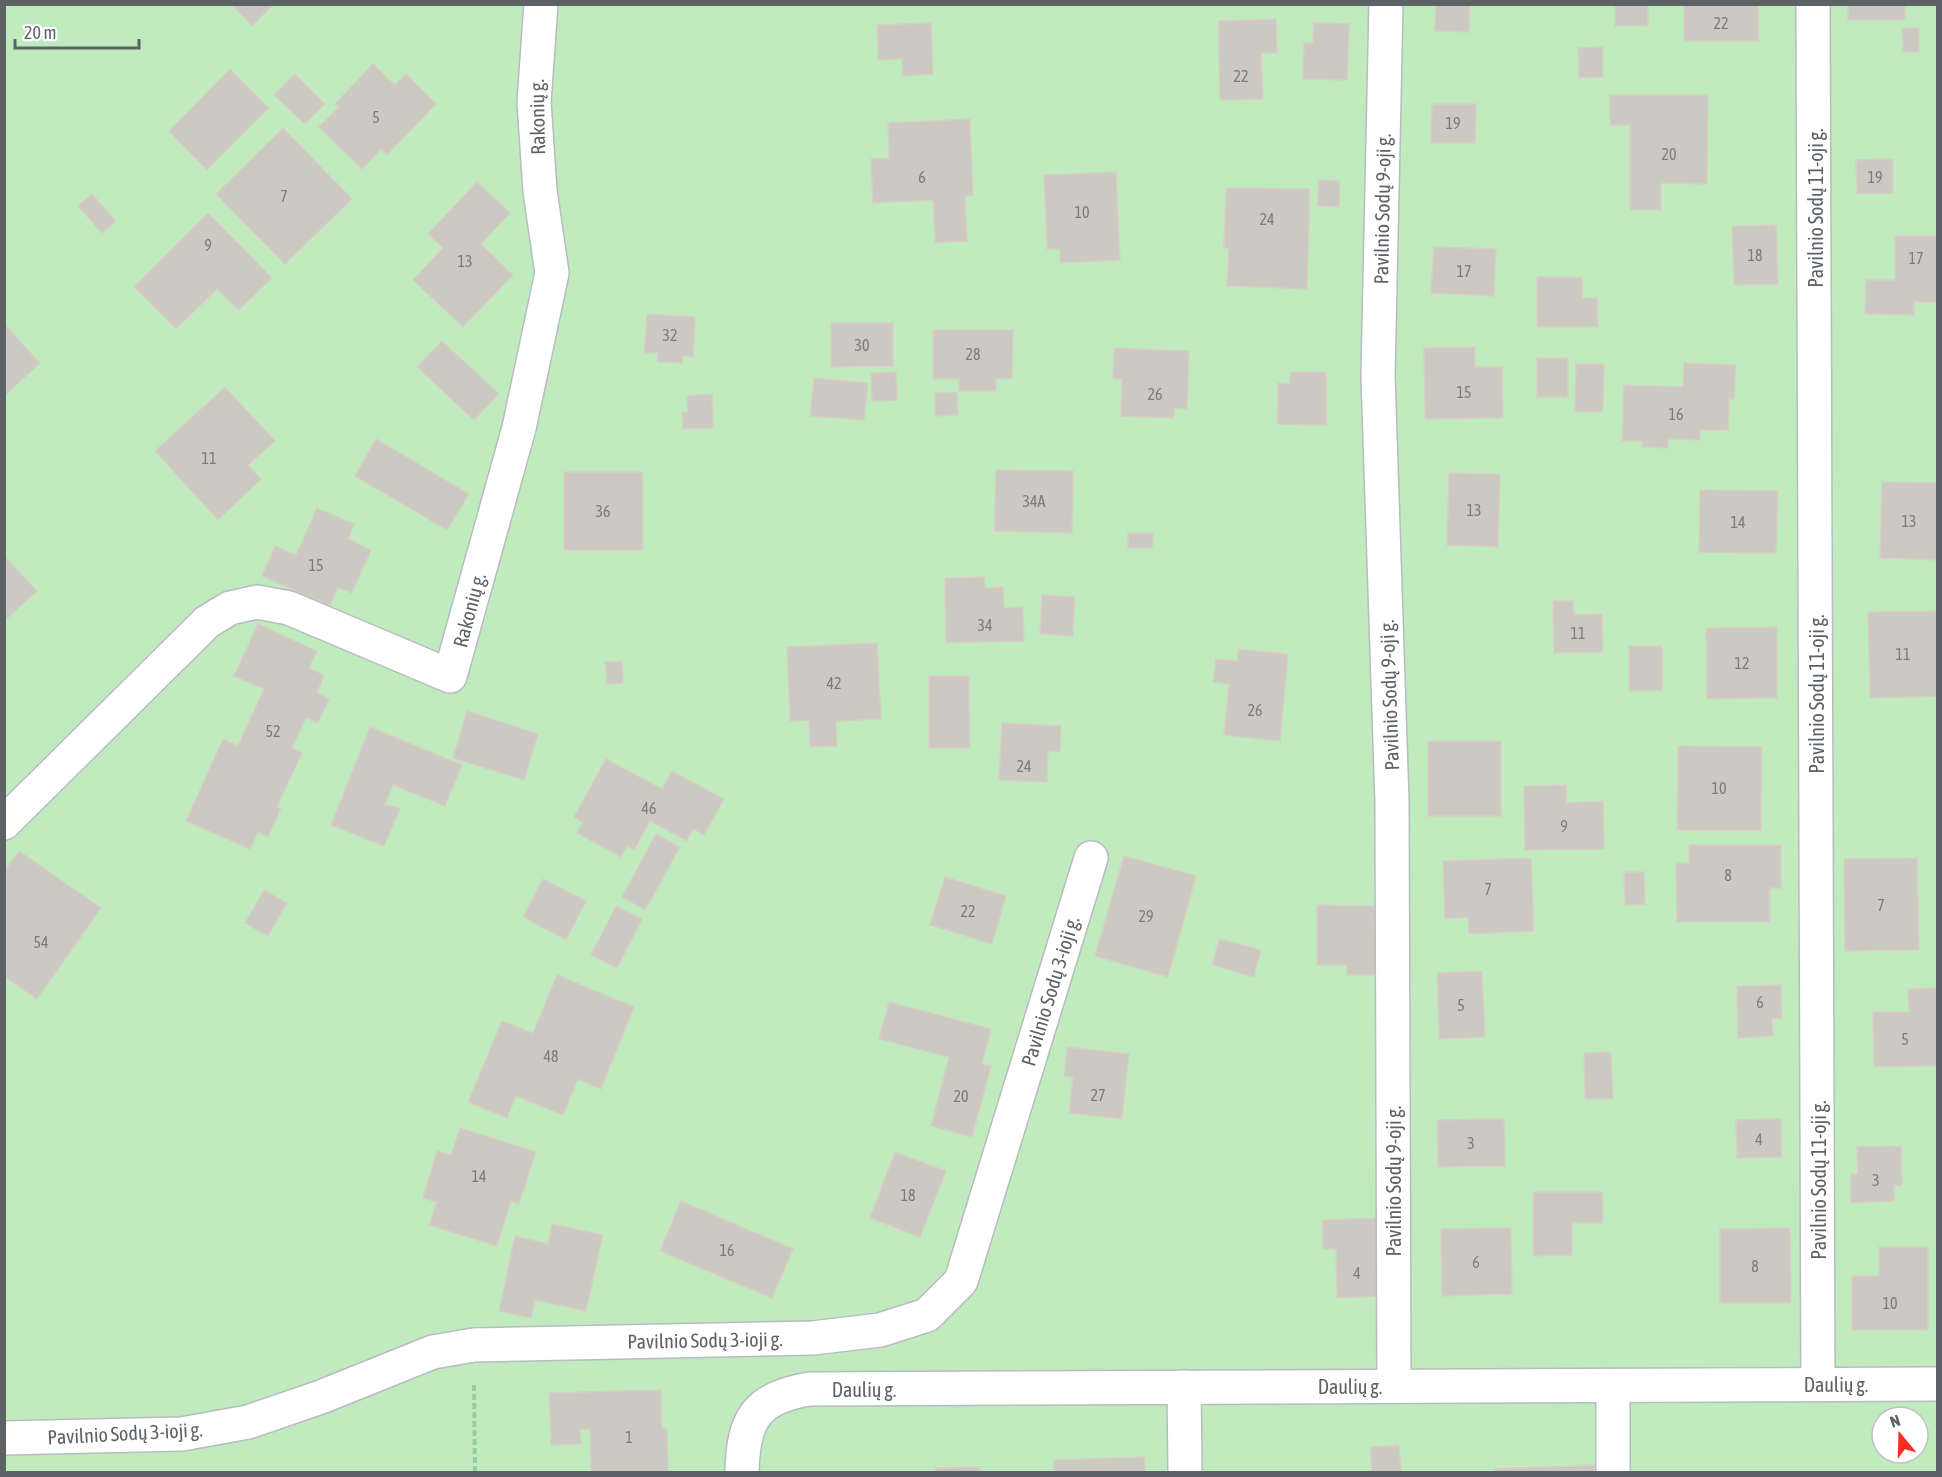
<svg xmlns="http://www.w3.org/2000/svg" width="1942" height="1477" font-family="'Asap Condensed',sans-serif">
	<rect width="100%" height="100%" fill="#f1eee5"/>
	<path fill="#c0ebbf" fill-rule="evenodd" d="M5,5H1937V1472H5ZM1882,1417H1918V1453H1882Z"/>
	<g fill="#ccc9c2" stroke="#d6d0c3" stroke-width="1.5">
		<polygon points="231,4 274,4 252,26"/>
		<polygon points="1436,4 1470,4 1469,32 1435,31"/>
		<rect x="1615" y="4" width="33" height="22"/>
		<rect x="1684" y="4" width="74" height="37"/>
		<polygon points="1848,4 1938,4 1938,5 1905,5 1905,20 1848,20"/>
		<polygon points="1276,19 1277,53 1261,53 1263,99 1220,100 1218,21"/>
		<polygon points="931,23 933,74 903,76 902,59 878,60 877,25"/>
		<polygon points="1314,23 1349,24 1347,80 1303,79 1304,43 1313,43"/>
		<polygon points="1902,28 1919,28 1919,52 1903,52"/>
		<polygon points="1603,47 1603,77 1579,78 1578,48"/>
		<polygon points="373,64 395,85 406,74 436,104 387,155 381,149 362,169 319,127 339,107 335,104"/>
		<polygon points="230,69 269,108 207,170 169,131"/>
		<polygon points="295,74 325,104 305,124 274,95"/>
		<polygon points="1610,95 1708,95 1707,184 1661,183 1661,210 1630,210 1630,125 1610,125"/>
		<polygon points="1432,104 1476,104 1475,143 1431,143"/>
		<polygon points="970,119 973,196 965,196 967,241 935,243 933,200 873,203 871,159 889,158 888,123"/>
		<polygon points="283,128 352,199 285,264 216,194"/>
		<polygon points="1893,159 1893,193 1857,194 1856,160"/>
		<polygon points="1116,172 1120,260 1060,263 1060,249 1047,249 1044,175"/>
		<polygon points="1319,180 1340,181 1339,207 1317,206"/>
		<polygon points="477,182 510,213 481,244 513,275 463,327 413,280 443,248 428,234"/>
		<polygon points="1226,188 1310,189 1307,289 1227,286 1229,248 1224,248"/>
		<polygon points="92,194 116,221 102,233 78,206"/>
		<polygon points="208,213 272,278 239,310 217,289 176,329 134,287"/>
		<polygon points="1776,225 1778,284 1734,285 1732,226"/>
		<polygon points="1895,236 1938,236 1938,302 1914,302 1914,315 1865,314 1866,280 1895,280"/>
		<polygon points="1434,247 1496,249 1494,296 1431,293"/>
		<polygon points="1537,277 1582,277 1582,298 1597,298 1598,327 1537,327"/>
		<polygon points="647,314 695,317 693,357 683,356 682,363 657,362 658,353 644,353"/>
		<polygon points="831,323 893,323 893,366 831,367"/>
		<polygon points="4,324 40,363 4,396"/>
		<polygon points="933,330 1013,330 1012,379 996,379 996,391 959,391 959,379 933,379"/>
		<polygon points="442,341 499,394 474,420 417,367"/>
		<polygon points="1475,347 1475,367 1502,367 1503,418 1425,419 1424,348"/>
		<polygon points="1114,348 1189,351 1187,409 1174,408 1174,418 1121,416 1122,379 1113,379"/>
		<rect x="1537" y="358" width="31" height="39"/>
		<polygon points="1684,363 1736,365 1734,399 1729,399 1728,430 1700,430 1700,440 1668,439 1668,448 1642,447 1642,441 1622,441 1624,385 1683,387"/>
		<polygon points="1576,364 1604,364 1603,412 1575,412"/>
		<polygon points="896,372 897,400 872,401 871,373"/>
		<polygon points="1290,372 1326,372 1326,425 1277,424 1278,383 1290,384"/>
		<polygon points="814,378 868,383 864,420 810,416"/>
		<polygon points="225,387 275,441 248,465 261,479 218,520 155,451"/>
		<polygon points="957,392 958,415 935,416 935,393"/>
		<polygon points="712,394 713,428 683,429 682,412 688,412 687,396"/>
		<polygon points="376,439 469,494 447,530 355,476"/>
		<polygon points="996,470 1073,471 1072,533 994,531"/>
		<rect x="564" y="472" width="79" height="78"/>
		<polygon points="1449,473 1500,474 1498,547 1447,545"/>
		<polygon points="1882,482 1938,483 1938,560 1880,558"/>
		<polygon points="1700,490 1778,491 1776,553 1699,552"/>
		<polygon points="317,508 354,524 348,539 371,550 352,593 338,587 330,606 262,576 275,546 296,555"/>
		<polygon points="1128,533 1153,533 1152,548 1128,548"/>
		<polygon points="4,556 37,591 4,621"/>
		<polygon points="984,577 985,588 1003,587 1004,608 1023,607 1024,641 946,643 945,578"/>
		<polygon points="1042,595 1075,597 1073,636 1040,634"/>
		<polygon points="1553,601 1573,601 1574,615 1602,614 1603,652 1554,653"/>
		<polygon points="1938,611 1938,696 1870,698 1868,612"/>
		<polygon points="258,624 317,651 309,668 324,675 317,693 329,699 318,723 306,718 292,748 302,753 277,807 281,808 268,837 258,832 250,849 186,821 223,739 238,746 264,689 234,676"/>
		<polygon points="1777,627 1777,698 1707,699 1706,628"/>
		<polygon points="877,643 881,719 836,721 837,746 810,747 809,720 790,721 787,647"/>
		<rect x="1629" y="646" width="33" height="45"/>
		<polygon points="1238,649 1288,654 1280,741 1224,735 1229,684 1213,682 1216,659 1237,661"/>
		<polygon points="622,661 623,683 607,684 605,662"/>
		<polygon points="929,676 969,676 970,748 929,748"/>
		<polygon points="467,711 538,734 524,780 453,758"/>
		<polygon points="1002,723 1061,726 1060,752 1048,751 1047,782 999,780"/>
		<polygon points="370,727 462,765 445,806 393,785 385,804 400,809 384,846 331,825"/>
		<rect x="1428" y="741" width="73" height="75"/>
		<polygon points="1678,746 1762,747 1761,830 1677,830"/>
		<polygon points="606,759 662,789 672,771 724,799 704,835 693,829 687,841 650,821 634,850 627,846 621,857 577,833 583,822 574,817"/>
		<polygon points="1566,785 1566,803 1603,801 1604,849 1525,850 1524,786"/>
		<polygon points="656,834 680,847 645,910 622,897"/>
		<polygon points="1689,845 1781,845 1781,888 1770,888 1770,922 1677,922 1676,863 1689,863"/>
		<polygon points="19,851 101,908 37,999 4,976 4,872"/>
		<polygon points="1124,856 1196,876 1168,977 1095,956"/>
		<polygon points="1531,858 1534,931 1469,934 1468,917 1445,919 1443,861"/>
		<polygon points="1917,858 1919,950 1845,951 1844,859"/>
		<polygon points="1624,872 1644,872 1645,904 1625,905"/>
		<polygon points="945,877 1006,896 992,944 930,925"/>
		<polygon points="543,879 586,901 566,940 523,917"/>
		<polygon points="264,890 287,903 268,936 245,923"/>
		<polygon points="1317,905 1376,906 1376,975 1347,975 1347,965 1317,965"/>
		<polygon points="616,906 642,919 617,968 591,955"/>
		<polygon points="1219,939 1261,950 1254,977 1212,965"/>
		<polygon points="1482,971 1485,1037 1439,1039 1437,973"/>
		<polygon points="557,975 634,1007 601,1089 578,1079 563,1115 516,1096 507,1118 468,1102 502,1021 533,1033"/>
		<polygon points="1781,985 1782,1018 1772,1019 1773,1036 1738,1038 1737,986"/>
		<polygon points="1938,988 1938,1066 1874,1067 1873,1012 1909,1012 1908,989"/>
		<polygon points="889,1002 991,1029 982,1064 991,1066 972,1137 931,1126 949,1057 879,1039"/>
		<polygon points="1067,1047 1129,1054 1122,1119 1069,1113 1073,1077 1064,1076"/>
		<polygon points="1611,1052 1613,1099 1585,1099 1584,1053"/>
		<polygon points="1504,1119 1505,1166 1438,1167 1437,1120"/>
		<polygon points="1781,1119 1782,1157 1737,1158 1736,1120"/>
		<polygon points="460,1128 536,1152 519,1204 511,1201 497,1246 429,1225 437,1202 423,1198 437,1151 451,1155"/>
		<polygon points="1901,1146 1902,1186 1894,1185 1894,1201 1851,1203 1850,1174 1858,1174 1857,1147"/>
		<polygon points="895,1152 946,1171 920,1237 870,1218"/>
		<polygon points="1533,1192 1603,1192 1603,1223 1572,1223 1572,1255 1533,1256"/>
		<polygon points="681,1201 793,1249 772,1298 660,1251"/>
		<polygon points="1376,1218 1379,1296 1337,1298 1336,1249 1323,1249 1322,1220"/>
		<polygon points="552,1224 603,1235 586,1311 535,1300 531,1318 499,1311 515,1236 548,1244"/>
		<polygon points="1511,1228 1512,1294 1442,1296 1441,1229"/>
		<polygon points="1790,1228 1791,1303 1720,1303 1720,1229"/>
		<polygon points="1879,1247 1928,1247 1928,1330 1852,1330 1852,1276 1879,1276"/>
		<polygon points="661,1390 662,1429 667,1428 668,1472 591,1472 590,1430 580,1429 581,1444 551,1445 549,1393"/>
		<polygon points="1399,1445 1401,1472 1372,1472 1370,1447"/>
		<polygon points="1144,1457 1145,1472 1054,1472 1054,1460"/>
		<polygon points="1595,1465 1595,1472 1495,1472 1495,1469"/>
		<polygon points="980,1467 980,1472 936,1472 936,1468"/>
	</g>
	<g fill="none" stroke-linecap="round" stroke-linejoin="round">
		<defs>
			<g id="minor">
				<polyline points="1386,4 1378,376 1392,802 1394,1386"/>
				<polyline points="1813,4 1818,1384"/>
				<polyline points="4,823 207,622 230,608 257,602 289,608 450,676 519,428 552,273 540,191 534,102 541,4"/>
				<polyline points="1613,1386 1613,1472"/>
				<polyline points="1184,1387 1185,1472"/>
				<polyline points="4,1438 182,1434 248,1422 321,1397 433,1352 474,1345 813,1338 880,1330 927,1315 961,1281 1091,858"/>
				<path d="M742,1472C743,1420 756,1397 810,1389L1938,1384"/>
			</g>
		</defs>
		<use href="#minor" stroke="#b8bbc0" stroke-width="36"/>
		<polyline stroke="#97cda5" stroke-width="4" stroke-dasharray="6 3" stroke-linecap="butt" points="474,1385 475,1472"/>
		<use href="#minor" stroke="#fff" stroke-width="33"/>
	</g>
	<g text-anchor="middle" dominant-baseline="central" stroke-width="4.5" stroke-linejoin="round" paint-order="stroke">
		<g font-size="16" fill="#797c7e">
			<text x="1721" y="23">22</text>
			<text x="1241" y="76">22</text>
			<text x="376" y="117">5</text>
			<text x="1453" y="123">19</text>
			<text x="1669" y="154">20</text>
			<text x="922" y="177">6</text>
			<text x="1875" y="177">19</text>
			<text x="284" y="196">7</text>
			<text x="1082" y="212">10</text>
			<text x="1267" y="219">24</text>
			<text x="208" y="245">9</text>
			<text x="1755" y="255">18</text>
			<text x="1916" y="258">17</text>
			<text x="465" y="261">13</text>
			<text x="1464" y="271">17</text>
			<text x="670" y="335">32</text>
			<text x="862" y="345">30</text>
			<text x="973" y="354">28</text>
			<text x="1464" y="392">15</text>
			<text x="1155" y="394">26</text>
			<text x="1676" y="414">16</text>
			<text x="209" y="458">11</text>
			<text x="1034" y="501">34A</text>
			<text x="1474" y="510">13</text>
			<text x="603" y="511">36</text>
			<text x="1909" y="521">13</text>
			<text x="1738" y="522">14</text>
			<text x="316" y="565">15</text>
			<text x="985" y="625">34</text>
			<text x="1578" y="633">11</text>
			<text x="1903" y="654">11</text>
			<text x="1742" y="663">12</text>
			<text x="834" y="683">42</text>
			<text x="1255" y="710">26</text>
			<text x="273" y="731">52</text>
			<text x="1024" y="766">24</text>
			<text x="1719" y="788">10</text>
			<text x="649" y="808">46</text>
			<text x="1564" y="826">9</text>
			<text x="1728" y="875">8</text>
			<text x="1488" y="889">7</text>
			<text x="1881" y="905">7</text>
			<text x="968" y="911">22</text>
			<text x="1146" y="916">29</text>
			<text x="41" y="942">54</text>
			<text x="1760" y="1002">6</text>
			<text x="1461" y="1005">5</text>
			<text x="1905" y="1039">5</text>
			<text x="551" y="1056">48</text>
			<text x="1098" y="1095">27</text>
			<text x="961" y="1096">20</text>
			<text x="1759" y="1139">4</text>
			<text x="1471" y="1143">3</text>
			<text x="479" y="1176">14</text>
			<text x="1876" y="1180">3</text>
			<text x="908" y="1195">18</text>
			<text x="727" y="1250">16</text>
			<text x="1476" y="1262">6</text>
			<text x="1755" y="1266">8</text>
			<text x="1357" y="1273">4</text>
			<text x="1890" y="1303">10</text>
			<text x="629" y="1437">1</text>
		</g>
		<g font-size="20" fill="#5d6267" stroke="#fff">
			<text transform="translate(537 117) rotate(-91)">Rakonių g.</text>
			<text transform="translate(1815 208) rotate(-90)">Pavilnio Sodų 11-oji g.</text>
			<text transform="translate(1382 209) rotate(-89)">Pavilnio Sodų 9-oji g.</text>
			<text transform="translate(469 610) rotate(-75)">Rakonių g.</text>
			<text transform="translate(1816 694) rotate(-90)">Pavilnio Sodų 11-oji g.</text>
			<text transform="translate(1389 695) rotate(-92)">Pavilnio Sodų 9-oji g.</text>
			<text transform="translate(1050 991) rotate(-73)">Pavilnio Sodų 3-ioji g.</text>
			<text transform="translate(1818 1180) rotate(-90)">Pavilnio Sodų 11-oji g.</text>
			<text transform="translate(1393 1181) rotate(-90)">Pavilnio Sodų 9-oji g.</text>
			<text transform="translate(705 1340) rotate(-1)">Pavilnio Sodų 3-ioji g.</text>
			<text x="1836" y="1384">Daulių g.</text>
			<text x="1350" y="1386">Daulių g.</text>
			<text x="864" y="1389">Daulių g.</text>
			<text transform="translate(125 1433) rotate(-3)">Pavilnio Sodų 3-ioji g.</text>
		</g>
	</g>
	<rect width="1942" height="1477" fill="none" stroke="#5d6267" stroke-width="12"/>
	<g transform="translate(1900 1435) rotate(341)"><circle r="28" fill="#ffffff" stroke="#bec0c2" stroke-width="1.5"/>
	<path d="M0-4.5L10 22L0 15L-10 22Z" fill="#fb2d21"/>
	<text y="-9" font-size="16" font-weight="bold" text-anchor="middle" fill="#5d6267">N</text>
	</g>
	<path d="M15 39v9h124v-9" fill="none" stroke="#5d6267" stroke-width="3"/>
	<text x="24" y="39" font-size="18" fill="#5d6267" stroke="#ffffff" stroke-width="4.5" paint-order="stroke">20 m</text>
</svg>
